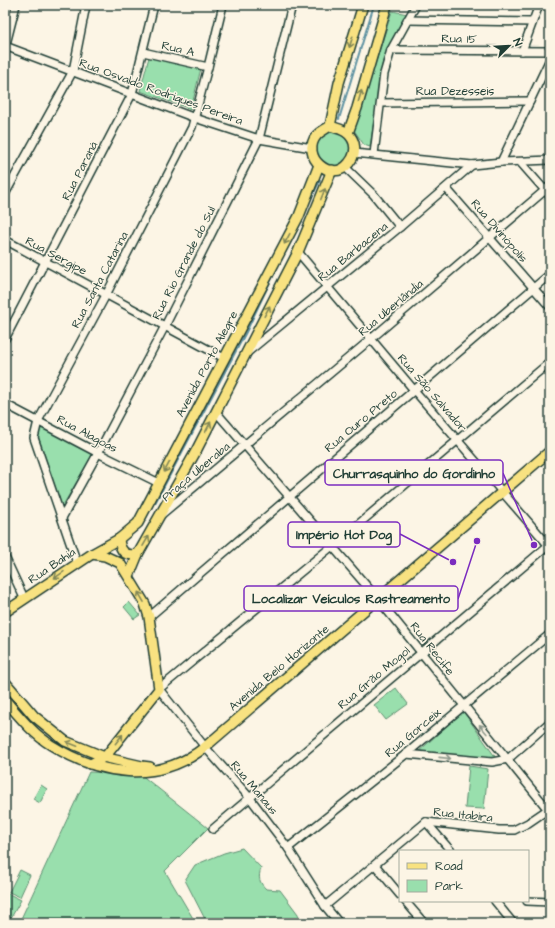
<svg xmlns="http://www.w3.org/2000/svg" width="555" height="928" font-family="'Architects Daughter',sans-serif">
	<rect width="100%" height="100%" fill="#fcf5e5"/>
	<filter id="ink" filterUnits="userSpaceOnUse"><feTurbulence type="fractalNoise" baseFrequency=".025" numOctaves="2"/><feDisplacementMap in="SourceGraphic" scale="8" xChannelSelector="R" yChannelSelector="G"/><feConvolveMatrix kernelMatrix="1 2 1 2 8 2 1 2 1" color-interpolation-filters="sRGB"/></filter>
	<g filter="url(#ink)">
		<g fill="#99dfad" stroke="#5c8e70">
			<polygon points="392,11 408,14 383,60 370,147 364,145 354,130"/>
			<polygon points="149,57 201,68 191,109 140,91"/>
			<path d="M331,131C344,133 357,146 347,158C345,161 343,164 340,165C338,166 334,167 331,167L317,159L316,141L325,133Z"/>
			<polygon points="40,426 93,454 62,507 38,436"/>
			<polygon points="129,602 140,615 134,619 124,607"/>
			<polygon points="396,688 408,704 386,720 374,705"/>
			<polygon points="463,711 496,758 417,753"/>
			<polygon points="469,766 488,769 484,809 465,808"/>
			<polygon points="89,772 140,774 208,828 165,871 194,920 191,923 19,923"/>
			<polygon points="41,785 47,789 40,803 33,799"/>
			<path d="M242,848L261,868C258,878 259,882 266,889L280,890L298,914L301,923H207L185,880L195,865L224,853Z"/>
			<polygon points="20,870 30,875 20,897 9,892"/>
			<polygon points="5,892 21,900 8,923 5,923"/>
		</g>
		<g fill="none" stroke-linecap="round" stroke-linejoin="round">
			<g stroke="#5f92a2" stroke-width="2">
				<polyline points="339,119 374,5"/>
				<polyline points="308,205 320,180"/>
				<polyline points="155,503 246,332 283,255"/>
			</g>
			<defs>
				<g id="minor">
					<polyline points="407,20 532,22"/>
					<polyline points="5,46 195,118 259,139 312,148"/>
					<polyline points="5,48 16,5"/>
					<polyline points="391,50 550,51"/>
					<polyline points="522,51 539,5"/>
					<polyline points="143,52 208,67"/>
					<polyline points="381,103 530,101"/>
					<polyline points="354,153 472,165 501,162 550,160"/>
					<polyline points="374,154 384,74 391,50 416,5"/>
					<polyline points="501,162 550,59"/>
					<polyline points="520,162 550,196"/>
					<polyline points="345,167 374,195 400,227"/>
					<polyline points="446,188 550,307"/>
					<polyline points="5,194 73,71 86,5"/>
					<polyline points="5,240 224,358"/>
					<polyline points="298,252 414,390 550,547"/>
					<polyline points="5,339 132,94 154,5"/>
					<polyline points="248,352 400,227 472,165"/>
					<polyline points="5,404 98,453 159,483"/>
					<polyline points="216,412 378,599 550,812"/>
					<polyline points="162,514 371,339 550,186"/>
					<polyline points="62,518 98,453 165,326 259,139 292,5"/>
					<polyline points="5,557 24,598"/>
					<polyline points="77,563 34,438 38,421 106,295 192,127 208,67 223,5"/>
					<polyline points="149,617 550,274"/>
					<polyline points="406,754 492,762 508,759"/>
					<polyline points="508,759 550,722"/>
					<polyline points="426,822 451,851"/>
					<polyline points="213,829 550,544"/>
					<polyline points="288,848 406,754 550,634"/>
					<polyline points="375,865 400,895"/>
					<polyline points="405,901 424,923"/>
					<polyline points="495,901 513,923"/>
					<polyline points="527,901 550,902"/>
					<polyline points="325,906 426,822 499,830 514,830 528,823 550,808"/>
					<polyline points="339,923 325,906 288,848 250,798 205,747 159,689 348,533 550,362"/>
				</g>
				<g id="major">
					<path d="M330,126C340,129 350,131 354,143C356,150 354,157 349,163C332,185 299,156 317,135C321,131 326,129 330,126Z"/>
					<polyline points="330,126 339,83 363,5"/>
					<polyline points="348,133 357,108 387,5"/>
					<path d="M119,539C120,551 125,557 138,554"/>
					<polyline points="129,576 138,554 195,453 298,252 332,170"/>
					<polyline points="5,612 92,554 119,539 138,523 299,216 319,165"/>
					<polyline points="5,682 34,716 65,741 107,758 142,766 150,767"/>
					<path d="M5,700C19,716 33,734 51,745C99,775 158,785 205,747L550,451"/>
					<polyline points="90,764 105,757 159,689 149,617 145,604 120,563 105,556 92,554"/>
				</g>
			</defs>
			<use href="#minor" stroke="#1f3d34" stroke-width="10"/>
			<use href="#major" stroke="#1f3d34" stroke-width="12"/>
			<use href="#minor" stroke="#fcf5e5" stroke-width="7"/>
			<use href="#major" stroke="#f8e281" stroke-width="9"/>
		</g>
		<defs><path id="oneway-shaft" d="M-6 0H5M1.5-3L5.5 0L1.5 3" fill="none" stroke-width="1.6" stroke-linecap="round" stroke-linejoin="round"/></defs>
		<g stroke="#818757">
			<use href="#oneway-shaft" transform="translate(351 42) rotate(107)"/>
			<use href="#oneway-shaft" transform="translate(360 96) rotate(-74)"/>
			<use href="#oneway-shaft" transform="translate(323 194) rotate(-68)"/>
			<use href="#oneway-shaft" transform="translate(287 239) rotate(118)"/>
			<use href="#oneway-shaft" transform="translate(267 311) rotate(-62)"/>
			<use href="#oneway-shaft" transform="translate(208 427) rotate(-63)"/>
			<use href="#oneway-shaft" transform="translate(167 467) rotate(118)"/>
			<use href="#oneway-shaft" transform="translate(146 541) rotate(-60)"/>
			<use href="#oneway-shaft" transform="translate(59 575) rotate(146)"/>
			<use href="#oneway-shaft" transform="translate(141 597) rotate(-120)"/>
			<use href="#oneway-shaft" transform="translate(119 739) rotate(-52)"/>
			<use href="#oneway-shaft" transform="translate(72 744) rotate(-159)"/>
		</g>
		<g stroke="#8e998c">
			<use href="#oneway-shaft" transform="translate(483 729) rotate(-130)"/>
			<use href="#oneway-shaft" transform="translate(445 758) rotate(6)"/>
		</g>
	</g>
	<g text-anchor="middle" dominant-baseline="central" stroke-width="3" stroke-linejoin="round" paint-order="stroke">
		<g font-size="12" fill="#1f3d34" stroke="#fcf5e5">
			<text transform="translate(459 39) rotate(1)">Rua 15</text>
			<text transform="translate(178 49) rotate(13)">Rua A</text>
			<text x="455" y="91">Rua Dezesseis</text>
			<text transform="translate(161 92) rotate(20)">Rua Osvaldo Rodrigues Pereira</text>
			<text transform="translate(80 171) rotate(-63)">Rua Paraná</text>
			<text transform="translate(499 231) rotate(49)">Rua Divinópolis</text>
			<text transform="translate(353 252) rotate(-39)">Rua Barbacena</text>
			<text transform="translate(56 256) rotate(28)">Rua Sergipe</text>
			<text transform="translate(184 263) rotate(-63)">Rua Rio Grande do Sul</text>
			<text transform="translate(100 280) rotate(-62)">Rua Santa Catarina</text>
			<text transform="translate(391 308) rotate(-40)">Rua Uberlândia</text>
			<text transform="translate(207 364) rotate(-62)">Avenida Porto Alegre</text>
			<text transform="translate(432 393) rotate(49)">Rua São Salvador</text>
			<text transform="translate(361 421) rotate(-40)">Rua Ouro Preto</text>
			<text transform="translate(87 434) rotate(28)">Rua Alagoas</text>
			<text transform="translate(196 472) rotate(-40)">Praça Uberaba</text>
			<text transform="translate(52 566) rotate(-34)">Rua Bahia</text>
			<text transform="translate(432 649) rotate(52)">Rua Recife</text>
			<text transform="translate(279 668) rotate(-40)">Avenida Belo Horizonte</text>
			<text transform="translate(374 678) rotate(-40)">Rua Grão Mogol</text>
			<text transform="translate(413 733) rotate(-40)">Rua Gorceix</text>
			<text transform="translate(254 788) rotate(50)">Rua Manaus</text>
			<text transform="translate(463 815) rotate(6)">Rua Itabira</text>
		</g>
	</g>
	<path fill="none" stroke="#7b2cbf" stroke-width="1.5" d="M534 545L503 473M453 562L400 534M477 541L458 599"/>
	<g fill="#7b2cbf" stroke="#fcf5e5" stroke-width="1.5">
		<circle cx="534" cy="545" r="4"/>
		<circle cx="453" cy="562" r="4"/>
		<circle cx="477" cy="541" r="4"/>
	</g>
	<g fill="#fcf5e5" stroke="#7b2cbf" stroke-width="1.5">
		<rect x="325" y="460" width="178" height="25" rx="4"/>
		<rect x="288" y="522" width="112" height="25" rx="4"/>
		<rect x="244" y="586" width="214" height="25" rx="4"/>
	</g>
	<g font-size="13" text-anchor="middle" font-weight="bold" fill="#1f3d34">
		<text x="414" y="478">Churrasquinho do Gordinho</text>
		<text x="344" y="539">Império Hot Dog</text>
		<text x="351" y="603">Localizar Veículos Rastreamento</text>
	</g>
	<rect width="555" height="928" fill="none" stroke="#fcf5e5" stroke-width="20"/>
	<rect x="10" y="10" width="535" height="908" fill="none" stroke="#1f3d34" stroke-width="1.5" filter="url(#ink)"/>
	<rect x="399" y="850" width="130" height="52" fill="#fcf5e5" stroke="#a4ab9e"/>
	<rect x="407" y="863" width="20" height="6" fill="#f8e281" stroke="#a4ab9e"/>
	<text x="435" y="870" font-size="12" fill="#1f3d34">Road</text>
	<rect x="407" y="880" width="20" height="12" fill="#99dfad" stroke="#a4ab9e"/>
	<text x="435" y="890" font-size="12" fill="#1f3d34">Park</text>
	<g transform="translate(509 46) rotate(66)" stroke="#fcf5e5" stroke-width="3" paint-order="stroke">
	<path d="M0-3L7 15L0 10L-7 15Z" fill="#1f3d34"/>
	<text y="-6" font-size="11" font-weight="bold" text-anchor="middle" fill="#1f3d34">N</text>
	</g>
</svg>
